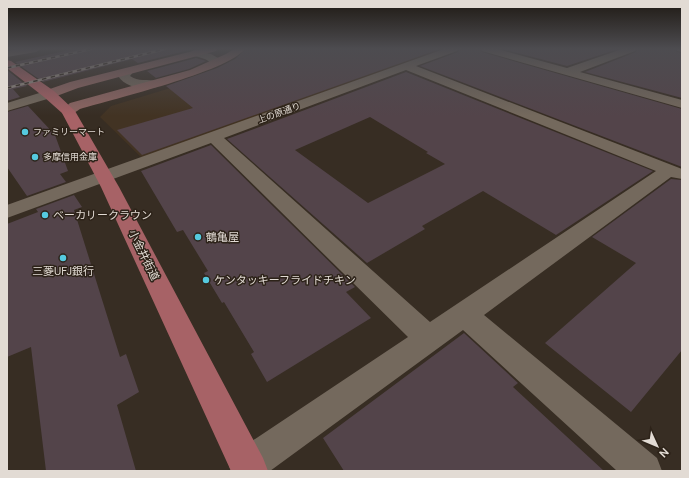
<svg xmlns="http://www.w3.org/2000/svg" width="689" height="478" font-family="'DM Sans','Noto Sans JP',sans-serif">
	<rect width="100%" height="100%" fill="#372d23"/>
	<polygon fill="#423323" points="260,49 447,49 145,161 100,117 111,106 233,69 242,57"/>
	<g fill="#53444a" fill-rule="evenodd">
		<polygon points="74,49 193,49 138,63 132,59 43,82 15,62"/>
		<polygon points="246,49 440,49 142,155 117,130 193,108 166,86 217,68 235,59"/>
		<polygon points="459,49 480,49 482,52 682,109 682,167 420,66 458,52"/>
		<polygon points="502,49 618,49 567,66"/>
		<polygon points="637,49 675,49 677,52 682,53 682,98 585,72 636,52"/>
		<polygon points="196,58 206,61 189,69 156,78 147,71"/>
		<polygon points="7,70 27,86 13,89 20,97 7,101"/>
		<path d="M406,72L653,171L556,235L483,191L422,226L425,229L367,263L227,139ZM370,117L428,152L426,153L445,164L368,203L295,150Z"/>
		<polygon points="28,106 55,135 68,171 60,174 66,182 27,196 7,167 7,112"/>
		<polygon points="211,145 355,287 346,292 371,318 267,382 251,354 254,352 224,302 222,303 204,273 208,271 183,230 177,232 141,171"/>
		<polygon points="671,179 682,180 682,350 631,412 545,343 636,263 592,237"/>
		<polygon points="74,195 82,207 74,210 120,357 126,354 139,392 117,405 136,471 46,471 31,347 7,357 7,224 38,212 36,209"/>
		<polygon points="464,333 518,383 513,387 604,471 344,471 323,438"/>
	</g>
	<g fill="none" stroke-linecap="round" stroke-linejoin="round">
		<g fill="#74695d" fill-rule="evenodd">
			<polygon points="19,49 41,49 36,52 7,57 7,51"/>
			<path d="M444,49H458L457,51L416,66L682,169V179L671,177L484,315L657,458L662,471H617L463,330L270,471H231L229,466L234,453L408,337L211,143L7,218V205ZM406,70L656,171L430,322L224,138Z"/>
			<polygon points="481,49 497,49 567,68 622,49 636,49 635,51 580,72 682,100 682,108 482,51"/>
			<polygon points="676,49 682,49 682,52 677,51"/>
			<path d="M194,50L211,54L220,59L222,63L220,65H212C208,58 198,57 190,55L189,53Z"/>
			<path d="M128,68L132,69L134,71L130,76C138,82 148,79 157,81L159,84L157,87C144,90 126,88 118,76L124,69Z"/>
			<polygon points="49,90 54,91 55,94 54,97 7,111 7,103"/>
		</g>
		<g fill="#8e6662" fill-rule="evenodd">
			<polygon points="201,49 217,49 216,51 78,88 54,97 44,97 43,94 44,91 70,82"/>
			<path d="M234,49H245C227,72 113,99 80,109C74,113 70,116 63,114L61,111L70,103L190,70L226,54Z"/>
		</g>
		<polygon fill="#a76266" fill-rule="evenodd" points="7,60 11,61 54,91 75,111 119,187 263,458 268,471 231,471 101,187 70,128 62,113 44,97 7,68"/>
		<defs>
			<g id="rail">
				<polyline points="7,68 91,49"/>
				<polyline points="7,88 165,49"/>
			</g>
		</defs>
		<use href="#rail" stroke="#988f87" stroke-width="2.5"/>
		<use href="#rail" stroke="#2d2319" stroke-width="1.5" stroke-dasharray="4.5" stroke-linecap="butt"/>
	</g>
	<linearGradient id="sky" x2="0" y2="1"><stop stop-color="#1e1913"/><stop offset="0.42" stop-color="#4d4c50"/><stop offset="1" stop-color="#4d4c50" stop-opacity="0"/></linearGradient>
	<rect width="689" height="116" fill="url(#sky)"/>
	<g fill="#55cadf" stroke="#2d2319" stroke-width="1.5">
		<circle cx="25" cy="132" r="4"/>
		<circle cx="35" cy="157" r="4"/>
		<circle cx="45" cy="215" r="4"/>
		<circle cx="198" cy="237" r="4"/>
		<circle cx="63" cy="258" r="4"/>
		<circle cx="206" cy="280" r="4"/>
	</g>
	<g text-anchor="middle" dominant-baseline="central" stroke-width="3" stroke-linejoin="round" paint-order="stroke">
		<g font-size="9" fill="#e2dbd4" stroke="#2d2319">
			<text transform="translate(279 113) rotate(-20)">上の原通り</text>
		</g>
		<g font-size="9" fill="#e2dbd4" stroke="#2d2319" text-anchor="start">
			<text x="33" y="132">ファミリーマート</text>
			<text x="43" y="157">多摩信用金庫</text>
		</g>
		<g font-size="11" fill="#e2dbd4" stroke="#2d2319" text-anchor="start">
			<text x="53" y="215">ベーカリークラウン</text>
			<text x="206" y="237">鶴亀屋</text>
			<text x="63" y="271" text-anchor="middle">三菱UFJ銀行</text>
			<text x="214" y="280">ケンタッキーフライドチキン</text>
		</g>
		<g font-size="11" fill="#e2dbd4" stroke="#2d2319">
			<text transform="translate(144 255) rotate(64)">小金井街道</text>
		</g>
	</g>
	<rect width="689" height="478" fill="none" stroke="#e2dbd4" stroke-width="16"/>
	<g transform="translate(657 446) rotate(134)" stroke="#2d2319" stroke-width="3" paint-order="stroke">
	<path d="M0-3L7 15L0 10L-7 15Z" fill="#e2dbd4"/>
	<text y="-6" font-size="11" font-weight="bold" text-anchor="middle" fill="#e2dbd4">N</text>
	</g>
</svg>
